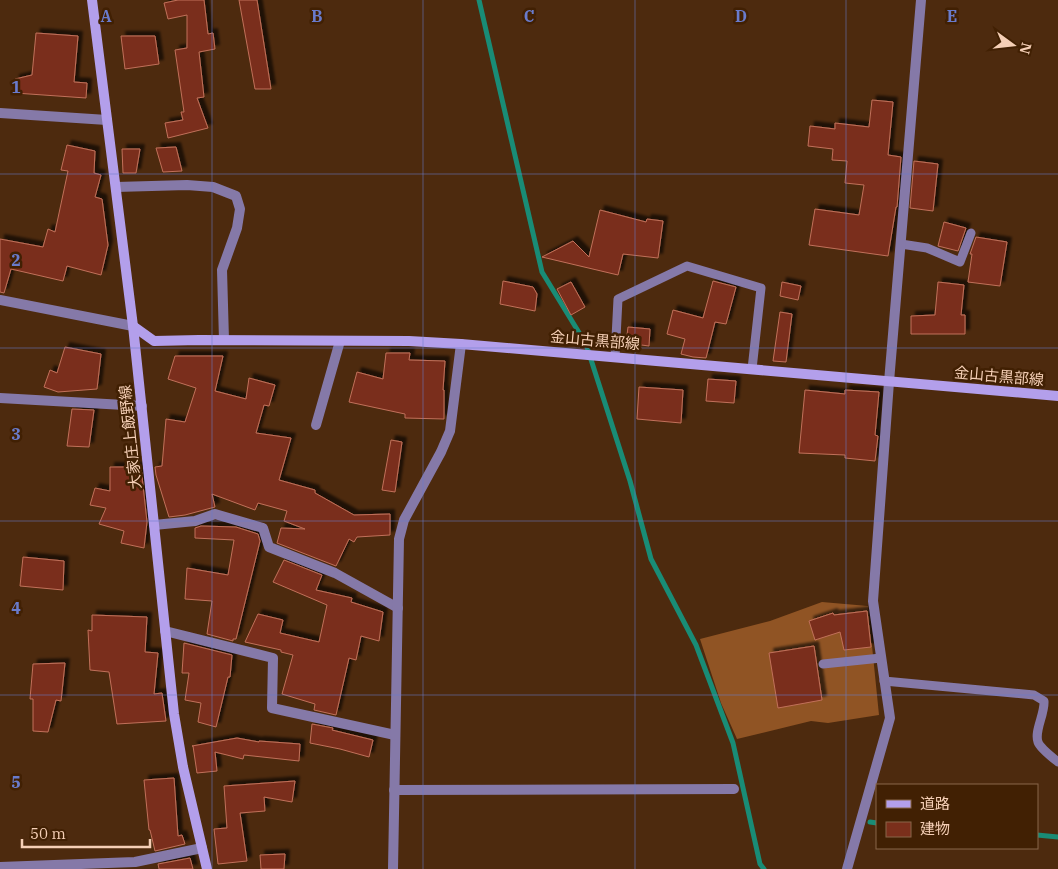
<svg xmlns="http://www.w3.org/2000/svg" width="1058" height="869" font-family="'IBM Plex Serif','Noto Sans JP',serif">
	<defs>
		<filter id="shadow"><feDropShadow dx="4.5" dy="-4.5" stdDeviation="1" flood-color="#0009"/></filter>
	</defs>
	<rect width="100%" height="100%" fill="#4d2a0e"/>
	<polygon fill="#905424" points="822,602 868,606 879,715 828,723 811,721 737,739 721,703 700,639 770,621"/>
	<g fill="none" stroke-linecap="round" stroke-linejoin="round">
		<g stroke="#198c76" stroke-width="5">
			<polyline points="479,0 542,272 586,344 630,481 651,559 696,645 733,743 760,864 764,869"/>
			<polyline points="870,822 877,823"/>
			<polyline points="1037,835 1058,837"/>
		</g>
	</g>
	<g fill="#7a2f1b" stroke="#c1705a" filter="url(#shadow)">
		<polygon points="178,0 204,0 208,34 213,33 215,49 199,52 204,97 197,98 208,128 168,138 165,123 183,120 181,112 184,112 175,50 187,48 187,15 168,19 164,3"/>
		<polygon points="239,0 257,0 271,89 255,89"/>
		<polygon points="36,33 78,36 74,82 87,83 86,98 15,93 15,79 32,75"/>
		<polygon points="121,36 155,36 159,64 125,69"/>
		<polygon points="872,100 893,102 888,155 901,157 897,207 896,207 888,256 809,245 815,209 859,215 864,185 845,183 847,161 832,160 833,149 808,146 810,126 835,129 835,123 869,127"/>
		<polygon points="67,145 95,151 94,173 101,175 95,197 102,199 108,245 101,275 67,266 63,281 11,269 4,293 0,292 0,239 43,247 48,229 55,232 68,171 61,170"/>
		<polygon points="176,147 182,171 163,172 156,148"/>
		<polygon points="122,149 140,149 136,173 123,173"/>
		<polygon points="914,161 938,164 933,211 910,208"/>
		<polygon points="600,210 646,222 647,219 663,221 658,258 623,254 618,275 542,257 573,241 589,257"/>
		<polygon points="944,222 966,228 958,251 938,246"/>
		<polygon points="976,237 1007,242 1000,286 968,282 972,254 970,254"/>
		<polygon points="503,281 533,287 537,294 535,311 500,304"/>
		<polygon points="713,281 736,287 726,324 715,322 706,358 693,357 681,354 685,339 667,334 673,310 703,318"/>
		<polygon points="571,282 585,307 571,315 557,289"/>
		<polygon points="782,282 801,286 798,300 780,296"/>
		<polygon points="938,282 964,285 961,315 965,315 965,334 911,334 911,316 935,315"/>
		<polygon points="780,312 792,314 786,362 773,361"/>
		<polygon points="628,327 650,329 649,346 626,343"/>
		<polygon points="65,347 101,354 97,389 58,392 44,387 50,370 57,373"/>
		<polygon points="386,353 410,353 409,360 445,361 443,390 444,390 444,419 405,418 405,414 349,402 357,372 383,379"/>
		<polygon points="175,356 223,356 215,391 246,399 249,378 275,385 269,406 264,405 256,433 291,438 279,480 315,490 315,493 354,515 390,514 390,535 357,537 354,542 349,539 336,566 277,543 281,528 305,529 284,521 287,511 258,503 255,510 212,494 215,507 185,515 169,517 156,475 155,467 162,466 166,419 185,422 196,388 168,379"/>
		<polygon points="708,379 736,381 734,403 706,401"/>
		<polygon points="639,387 683,390 681,423 637,419"/>
		<polygon points="805,390 845,394 845,390 879,392 875,435 878,436 875,461 845,458 845,455 799,453"/>
		<polygon points="72,409 94,410 89,447 67,446"/>
		<polygon points="391,440 402,442 395,492 382,490"/>
		<polygon points="110,467 141,467 147,522 144,548 121,543 124,531 99,524 106,508 90,505 95,488 110,491"/>
		<polygon points="201,526 236,527 258,534 260,541 236,639 233,639 233,641 207,634 212,601 185,599 187,568 228,575 234,540 195,538 195,528"/>
		<polygon points="23,557 64,561 63,590 20,586"/>
		<polygon points="284,560 322,575 316,590 352,598 351,602 383,612 379,641 361,636 356,660 349,658 336,715 314,710 315,704 282,694 293,655 281,652 281,650 245,642 258,614 283,620 280,633 319,642 327,605 273,582"/>
		<polygon points="867,611 871,647 844,650 840,632 815,640 809,621 833,613 834,615"/>
		<polygon points="92,615 147,617 145,652 158,653 154,694 162,693 166,721 117,724 109,672 90,670 88,630 92,631"/>
		<polygon points="184,643 232,655 230,677 228,677 216,727 198,722 201,703 185,700 189,673 182,673"/>
		<polygon points="814,646 822,700 778,708 769,653"/>
		<polygon points="65,663 61,701 56,700 48,732 33,731 33,699 30,699 33,664"/>
		<polygon points="312,724 333,728 332,730 373,740 369,757 340,749 310,743"/>
		<polygon points="237,738 259,742 259,741 300,744 299,761 244,755 243,759 215,752 217,771 197,773 193,746 192,746"/>
		<polygon points="174,778 178,836 182,835 185,844 155,851 150,830 149,830 144,780"/>
		<polygon points="295,781 292,802 264,797 265,811 240,813 247,861 218,864 214,829 227,828 224,786"/>
		<polygon points="285,854 284,869 261,869 260,855"/>
		<polygon points="190,858 193,869 159,869 158,864"/>
	</g>
	<g fill="none" stroke-linecap="round" stroke-linejoin="round">
		<g stroke="#8579a8" stroke-width="9">
			<polyline points="901,244 927,248 960,262 971,233"/>
			<polyline points="615,357 618,299 687,266 761,288 752,369"/>
			<polyline points="823,664 881,658"/>
			<path d="M884,681L1034,695L1044,701C1045,714 1034,731 1038,742C1040,748 1053,758 1058,762"/>
		</g>
		<g stroke="#8579a8" stroke-width="10">
			<polyline points="0,113 107,120"/>
			<polyline points="116,187 187,185 213,187 236,196 240,209 237,228 222,270 224,340"/>
			<polyline points="0,398 142,406"/>
			<polyline points="316,425 340,341"/>
			<polyline points="154,525 195,521 215,514 263,528 269,547 335,573 398,608"/>
			<polyline points="165,631 273,658 272,708 395,735"/>
			<polyline points="394,790 734,789"/>
			<polyline points="0,867 135,862 202,848"/>
			<polyline points="393,869 399,539 404,520 441,452 450,431 461,344"/>
			<polyline points="847,869 890,718 873,601 889,382 921,0"/>
		</g>
		<polyline stroke="#8579a8" stroke-width="10" points="0,300 133,326"/>
		<g stroke="#b39feb" stroke-width="10">
			<polyline points="92,0 133,326 174,714 183,767 207,869"/>
			<polyline points="133,326 154,341 199,340 409,341 461,344 1058,396"/>
		</g>
	</g>
	<path fill="none" stroke="#697bcc" stroke-width="1" stroke-opacity="0.55" d="M212,0V869M423,0V869M635,0V869M846,0V869M0,174H1058M0,348H1058M0,521H1058M0,695H1058"/>
	<g text-anchor="middle" dominant-baseline="central" stroke-width="5" stroke-linejoin="round" paint-order="stroke">
		<g font-size="15" fill="#f5cfb6" stroke="#412003">
			<text transform="translate(595 340) rotate(5)">金山古黒部線</text>
			<text transform="translate(999 376) rotate(5)">金山古黒部線</text>
			<text transform="translate(130 437) rotate(-96)">大家庄上飯野線</text>
		</g>
	</g>
	<g font-size="16" text-anchor="middle" font-weight="bold" fill="#697bcc" stroke="#412003" stroke-width="5" stroke-linejoin="round" paint-order="stroke">
		<text x="106" y="22">A</text>
		<text x="317" y="22">B</text>
		<text x="529" y="22">C</text>
		<text x="741" y="22">D</text>
		<text x="952" y="22">E</text>
		<text x="16" y="93">1</text>
		<text x="16" y="266">2</text>
		<text x="16" y="440">3</text>
		<text x="16" y="614">4</text>
		<text x="16" y="788">5</text>
	</g>
	<rect x="876" y="784" width="162" height="65" fill="#412003" stroke="#89664b"/>
	<rect x="886" y="800" width="25" height="8" fill="#b39feb" stroke="#89664b"/>
	<text x="920" y="809" font-size="15" fill="#f5cfb6">道路</text>
	<rect x="886" y="822" width="25" height="15" fill="#7a2f1b" stroke="#89664b"/>
	<text x="920" y="834" font-size="15" fill="#f5cfb6">建物</text>
	<g transform="translate(1013 45) rotate(105)" stroke="#412003" stroke-width="4" paint-order="stroke">
	<path d="M0-4L9 19L0 12L-9 19Z" fill="#f5cfb6"/>
	<text y="-8" font-size="14" font-weight="bold" text-anchor="middle" fill="#f5cfb6">N</text>
	</g>
	<path d="M22 839v8h128v-8" fill="none" stroke="#f5cfb6" stroke-width="2.5"/>
	<text x="30" y="839" font-size="15" fill="#f5cfb6" stroke="#412003" stroke-width="4" paint-order="stroke">50 m</text>
</svg>
